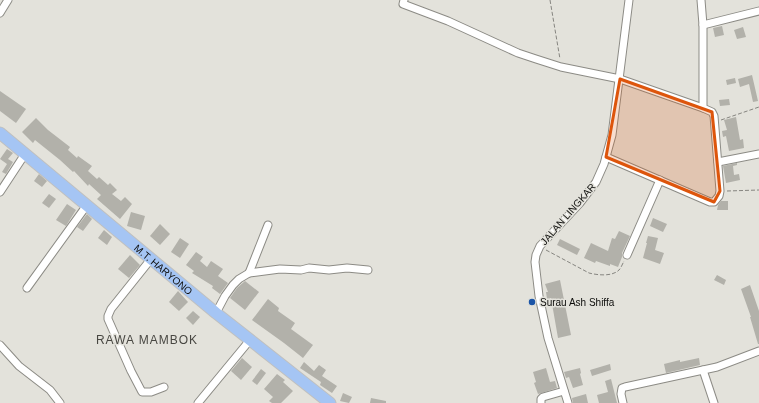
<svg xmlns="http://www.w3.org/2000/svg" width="759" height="403" font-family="Arial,sans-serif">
	<rect width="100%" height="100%" fill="#e3e2db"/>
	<g fill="#b2b1aa">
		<polygon points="722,26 724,35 715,37 713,28"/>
		<polygon points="743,27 746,37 737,39 734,30"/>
		<polygon points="752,75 758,101 753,102 749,84 740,87 738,79"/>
		<polygon points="735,78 736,83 727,85 726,80"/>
		<polygon points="0,91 26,109 16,123 0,111"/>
		<polygon points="729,99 730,105 720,106 719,100"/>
		<polygon points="736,117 740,140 743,139 744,148 729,151 726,136 723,137 722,131 727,130 724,120"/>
		<polygon points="36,118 48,130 70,147 68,150 77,158 78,156 92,166 88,171 97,179 99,177 108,185 110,183 117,190 112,194 121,201 125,197 132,204 120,219 97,199 101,195 89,184 88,186 74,171 73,172 60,160 35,140 33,143 22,132"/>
		<polygon points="7,149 13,153 8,159 13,162 6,174 2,172 7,164 0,159"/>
		<polygon points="737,163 737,165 733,166 734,175 739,174 740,180 726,183 723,166"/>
		<polygon points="39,174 47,181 42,187 34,181"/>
		<polygon points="49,194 56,199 49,208 42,203"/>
		<polygon points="721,201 728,201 728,210 717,210 718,205"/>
		<polygon points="67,204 76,210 66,226 56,220"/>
		<polygon points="131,212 145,216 141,230 127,226"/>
		<polygon points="87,214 92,219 83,231 77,227"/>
		<polygon points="653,218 667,224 663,232 650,226"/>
		<polygon points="160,224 170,234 160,245 150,236"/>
		<polygon points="104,230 112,237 107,245 98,238"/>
		<polygon points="619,231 630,236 622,253 622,257 618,267 610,264 610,266 596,261 595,263 584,258 591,243 608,251 612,238 615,239"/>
		<polygon points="648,236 658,238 655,250 664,253 660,264 643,258 647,243 646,243"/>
		<polygon points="180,238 189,244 180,258 171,252"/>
		<polygon points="560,239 580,249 577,255 557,245"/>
		<polygon points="196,252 203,257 200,261 207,267 211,261 223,269 218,276 228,283 220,294 212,288 213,286 192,273 194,271 186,265"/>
		<polygon points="130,255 140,265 129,278 118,269"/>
		<polygon points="717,275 726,280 724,285 714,280"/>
		<polygon points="560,280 571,335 558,338 551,298 547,299 546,292 548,292 545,284"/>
		<polygon points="245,281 259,292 245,310 230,298 237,288"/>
		<polygon points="750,285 759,311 759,344 758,344 750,317 751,317 741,289"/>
		<polygon points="178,291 188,302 179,311 169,302"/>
		<polygon points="268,299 279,308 278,311 295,323 291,329 313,345 303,358 284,343 252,320"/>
		<polygon points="193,311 200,317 193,325 186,318"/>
		<polygon points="242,358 252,367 241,380 231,371"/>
		<polygon points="699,358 700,365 666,373 664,364 680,360 680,362"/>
		<polygon points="304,362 314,371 319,365 326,370 322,376 337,386 332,393 320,385 321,382 300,368"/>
		<polygon points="610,364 611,370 592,376 590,370"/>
		<polygon points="546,368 550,382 555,381 557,388 538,394 534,383 536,382 533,372"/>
		<polygon points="580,368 581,373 580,374 583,385 573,388 569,377 566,378 564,372"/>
		<polygon points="261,369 266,373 257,385 252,381"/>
		<polygon points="277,374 285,380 283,382 293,391 281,403 272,403 269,401 273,397 264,389"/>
		<polygon points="611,379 617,403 599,403 597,395 608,392 605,381"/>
		<polygon points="343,393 352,397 349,403 340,401"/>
		<polygon points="586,394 588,403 573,403 572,398"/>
		<polygon points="371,398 386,401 386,403 370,403"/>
	</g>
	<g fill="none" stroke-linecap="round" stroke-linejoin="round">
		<defs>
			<g id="minor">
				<polyline points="404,0 403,4 448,21 518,53 536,59 561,67 620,79 703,108"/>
				<polyline points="0,13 8,0"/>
				<polyline points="703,25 759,11"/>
				<polyline points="606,157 710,202 714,202 719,196 720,191 714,116 712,112 703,108 703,25 701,0"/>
				<polyline points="718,162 759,154"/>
				<polyline points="0,192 25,154"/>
				<polyline points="627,255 660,180"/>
				<polyline points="151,259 111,309 108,316 108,319 131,371 142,392 151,392 164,387"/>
				<polyline points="249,273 268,225"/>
				<polyline points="27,288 87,205"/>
				<polyline points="216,313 225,296 233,285 239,279 249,273 280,269 301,270 309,268 329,270 347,268 368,270"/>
				<polyline points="0,345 19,366 50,390 60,403"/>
				<polyline points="703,370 714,403"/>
				<polyline points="198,403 250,340"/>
				<polyline points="541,403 541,399 543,397 564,391"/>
				<polyline points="568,403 548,338 539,296 535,262 536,255 540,246 580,203 596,182 604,164 612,135 629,0"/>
				<polyline points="623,403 621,394 622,388 625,387 717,367 759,351"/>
			</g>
			<g id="highway">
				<path id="s1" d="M0,133L216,313L330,403"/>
			</g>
		</defs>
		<use href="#minor" stroke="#8c8b85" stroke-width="9"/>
		<use href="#highway" stroke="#c0c0bf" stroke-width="13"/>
		<g stroke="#868580" stroke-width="1" stroke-dasharray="4 2" stroke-linecap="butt">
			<polyline points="550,0 560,59"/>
			<polyline points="721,120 759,107"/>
			<polyline points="727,191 759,190"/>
			<path d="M546,250L589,273C597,275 612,277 619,270C621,268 623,263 624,261"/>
		</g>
		<use href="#minor" stroke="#fff" stroke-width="7"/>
		<use href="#highway" stroke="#a5c5f4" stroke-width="11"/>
	</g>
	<path fill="#dd550c" fill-opacity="0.2" stroke="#dd550c" stroke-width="3" stroke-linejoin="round" d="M620,79L712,112L720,191L714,202L606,157Z"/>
	<circle fill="#1c55a7" stroke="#e3e2db" stroke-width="1.5" cx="532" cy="302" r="4"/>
	<g text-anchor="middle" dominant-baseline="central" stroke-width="3" stroke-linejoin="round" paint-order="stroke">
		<g font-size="10" fill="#0c0c0a" stroke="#e3e2db">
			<text transform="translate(568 214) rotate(-49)">JALAN LINGKAR</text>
			<text stroke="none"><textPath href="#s1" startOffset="213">M.T. HARYONO</textPath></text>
		</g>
		<g font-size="10" fill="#0c0c0a" stroke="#e3e2db" text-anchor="start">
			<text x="540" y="302">Surau Ash Shiffa</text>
		</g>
		<g font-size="12" letter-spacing="1" fill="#484742" stroke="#e3e2db">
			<text x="147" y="340">RAWA MAMBOK</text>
		</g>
	</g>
</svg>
